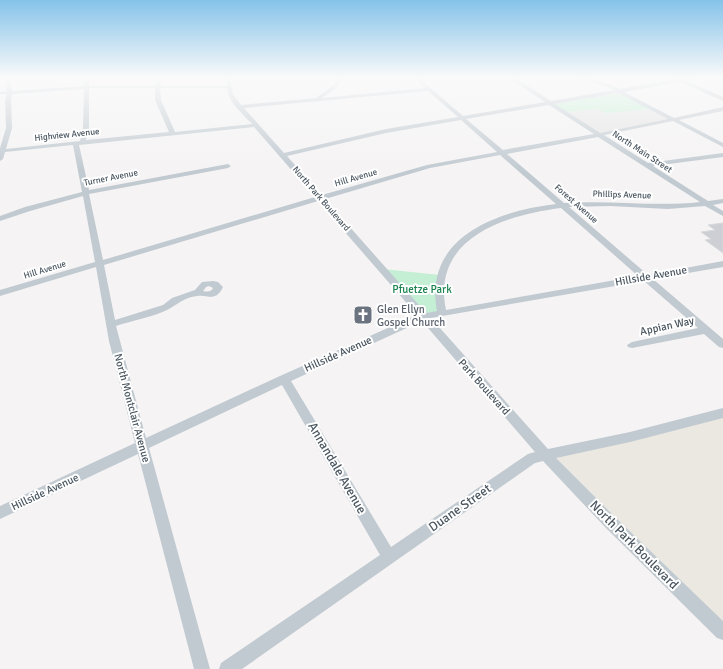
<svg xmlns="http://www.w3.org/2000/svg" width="723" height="669" font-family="Signika,sans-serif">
	<rect width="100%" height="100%" fill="#f5f3f3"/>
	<polygon fill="#eae8e1" points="723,415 723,628 550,458"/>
	<polygon fill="#e5e4e5" points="599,109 606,113 651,109 671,119 599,133 566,112"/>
	<g fill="#c4efd5">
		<polygon points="620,93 651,109 606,113 598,109 566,112 554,104"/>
		<polygon points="383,269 440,275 437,312 422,314"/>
	</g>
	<polygon fill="#cdcfd4" stroke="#d7d9dd" points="723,223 723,253 705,240 711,239 701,232 715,230 708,225"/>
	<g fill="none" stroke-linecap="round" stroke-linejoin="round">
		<path fill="#c1cad1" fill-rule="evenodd" d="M6,78H10L12,91L84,86L85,78H89V86H155L157,78H161L160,86H227L226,78H230L233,94L241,105L316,98L332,86L339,78H344L336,88L322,98L425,88L414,78H419L463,116L545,102L509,78H515L551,101L614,90L605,86L577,78H586L609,84L619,89L685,78H697L686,81L723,97V101L680,82L624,92L674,118L723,107V111L679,120L723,143V147L673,121L604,135L648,163L723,153V157L653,166L708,201L723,199V203L713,205L723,211V216L705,206L668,209L610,206L569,207L648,275L723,261V267L653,279L723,339V348L719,347L704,334L632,348L628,347L627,345L632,342L698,328L644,281L431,318L548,449L630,432L723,408V418L630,442L556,458L616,518L723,621V640L717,638L606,528L543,461L535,463L242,669H219L221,663L380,555L282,385L149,448L210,669H194L138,454L0,519V506L135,443L109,341L96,267L0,296V290L95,262L83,196L30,211L0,221V216L25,207L82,192L73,145L5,152L3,159L0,161V148L6,128L5,100L7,94H0V92L7,91ZM89,88H155V100L169,132L86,140L89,127ZM160,88H227C228,102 243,114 252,124L175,132L161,100ZM84,89L83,127L80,141L6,149L12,128L11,100L12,94ZM428,91L458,117L386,129L284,153L244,108ZM618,93L668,119L600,133L555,104ZM549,105L594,134L503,150L466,119ZM461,120L497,152L427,165L322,195L287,156L386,133ZM254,127L315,197L103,260L89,194L228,168L231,166L228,164L89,190L79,145ZM598,137L700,202C655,207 610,200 564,203L507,154ZM500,155L556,204C497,211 423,237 437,311L426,313L325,199L430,168ZM318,201L417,315L280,376L146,438L116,326C131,321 156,316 169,309C178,304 185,297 197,296C208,294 215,303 223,287L218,282L213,281L202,282L195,290L172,298L163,305L115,320L104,265ZM561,208L638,276L446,310C431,238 505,215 561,208ZM209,286L213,288C211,292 208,292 203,291L206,287ZM422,321L535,452L528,454L391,547L291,381Z"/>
	</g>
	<linearGradient id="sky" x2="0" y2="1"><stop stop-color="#85c3e9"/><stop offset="0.45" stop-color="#fafafa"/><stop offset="1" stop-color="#fafafa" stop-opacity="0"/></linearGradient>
	<rect width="723" height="172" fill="url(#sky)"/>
	<defs>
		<symbol id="church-square" viewBox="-11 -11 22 22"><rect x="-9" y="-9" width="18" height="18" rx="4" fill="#6b7280" stroke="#fff"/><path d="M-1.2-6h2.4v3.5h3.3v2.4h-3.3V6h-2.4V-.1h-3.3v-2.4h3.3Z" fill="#fff"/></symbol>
	</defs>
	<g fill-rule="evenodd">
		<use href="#church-square" x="352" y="304" width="22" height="22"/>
	</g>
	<g text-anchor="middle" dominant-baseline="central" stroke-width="4" stroke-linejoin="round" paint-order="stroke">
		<g font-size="9" fill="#4a5660" stroke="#fff">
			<text transform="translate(67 135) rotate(-6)">Highview Avenue</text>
			<text transform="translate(642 152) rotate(33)">North Main Street</text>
			<text transform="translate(111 178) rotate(-11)">Turner Avenue</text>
			<text transform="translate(356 178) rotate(-16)">Hill Avenue</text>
			<text transform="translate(622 195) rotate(2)">Phillips Avenue</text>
			<text transform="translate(321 199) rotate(49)">North Park Boulevard</text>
			<text transform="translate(576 204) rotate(41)">Forest Avenue</text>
			<text transform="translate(45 270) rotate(-17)">Hill Avenue</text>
		</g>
		<g font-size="11" fill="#4a5660" stroke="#fff">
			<text transform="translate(651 276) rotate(-10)">Hillside Avenue</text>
			<text transform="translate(667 326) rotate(-12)">Appian Way</text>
			<text transform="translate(338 354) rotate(-24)">Hillside Avenue</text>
			<text transform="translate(484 387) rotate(48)">Park Boulevard</text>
			<text transform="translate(132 408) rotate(75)">North Montclair Avenue</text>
			<text transform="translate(45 492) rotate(-25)">Hillside Avenue</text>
		</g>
		<g font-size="11" fill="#1a824e" stroke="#fff">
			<text x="422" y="289">Pfuetze Park</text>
		</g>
		<g font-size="11" fill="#5b616d" stroke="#fff" text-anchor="start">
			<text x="377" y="309">Glen Ellyn<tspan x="377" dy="13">Gospel Church</tspan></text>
		</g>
		<g font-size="13" fill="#4a5660" stroke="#fff">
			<text transform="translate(337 468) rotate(60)">Annandale Avenue</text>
			<text transform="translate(460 508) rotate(-35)">Duane Street</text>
			<text transform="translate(634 545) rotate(45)">North Park Boulevard</text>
		</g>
	</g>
</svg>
